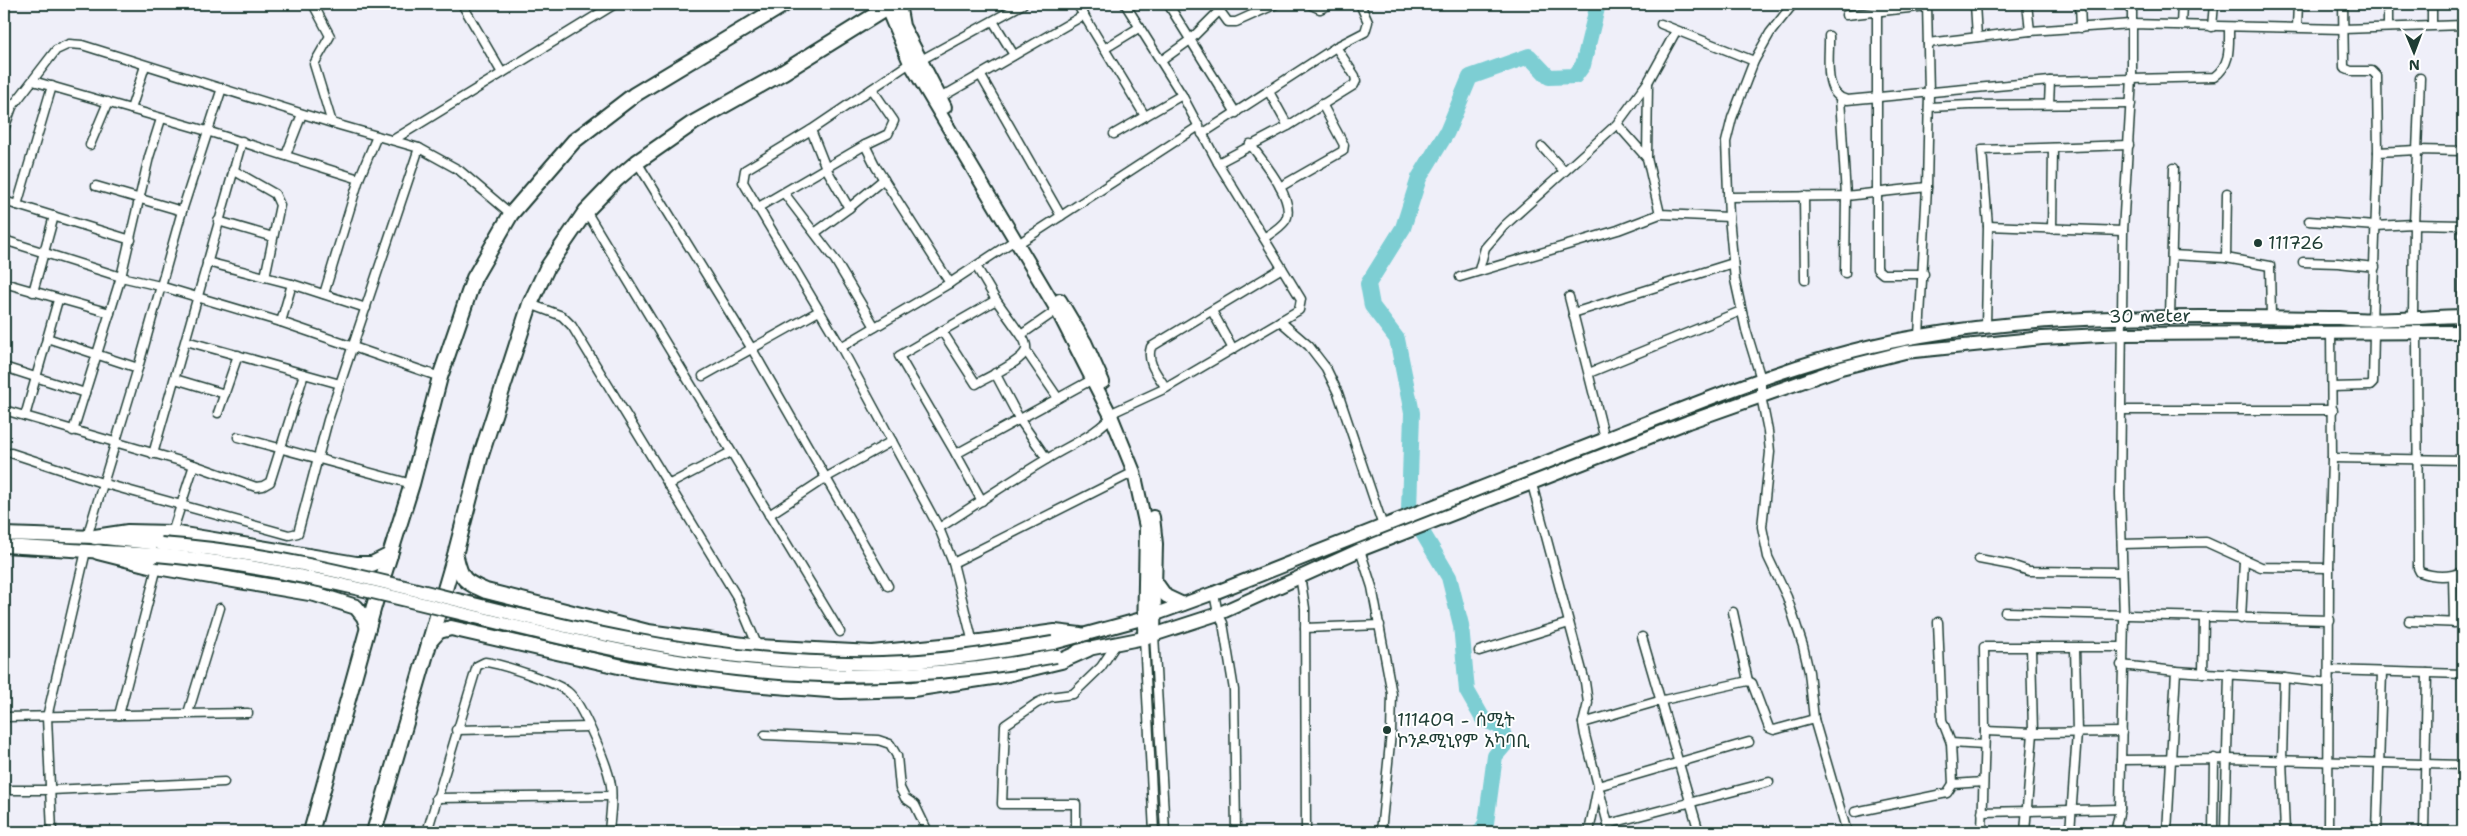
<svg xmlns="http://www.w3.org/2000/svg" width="2467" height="836" font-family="'Shantell Sans','Noto Sans Ethiopic',sans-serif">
	<rect width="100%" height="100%" fill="#efeff9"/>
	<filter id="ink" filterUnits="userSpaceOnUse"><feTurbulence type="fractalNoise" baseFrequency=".02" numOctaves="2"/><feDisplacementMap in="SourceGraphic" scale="10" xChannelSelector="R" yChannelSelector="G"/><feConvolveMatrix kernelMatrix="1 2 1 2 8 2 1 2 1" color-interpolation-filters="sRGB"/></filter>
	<g filter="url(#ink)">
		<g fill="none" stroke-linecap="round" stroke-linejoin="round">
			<polyline stroke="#7dced3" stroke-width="16" points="1480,832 1486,823 1495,756 1506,743 1501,727 1483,719 1467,691 1461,625 1449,577 1409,510 1412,413 1397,339 1372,306 1368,284 1403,228 1419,178 1447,132 1470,77 1529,56 1549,77 1575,76 1583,65 1598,4"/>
			<defs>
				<g id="street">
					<polyline points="313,4 330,36 314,64 332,123"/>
					<polyline points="462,4 502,73"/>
					<polyline points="1077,4 1145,116"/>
					<polyline points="1168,4 1236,113"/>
					<polyline points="1215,4 1228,22 1236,22 1276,4"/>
					<polyline points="1309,4 1320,9 1331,4"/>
					<polyline points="1793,4 1770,33 1754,61 1732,118 1726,142 1729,217 1735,280 1746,330 1761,379 1761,396 1768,431 1770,452 1762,527 1768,557 1787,597 1803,646 1809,672 1814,719 1847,832"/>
					<polyline points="1975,4 1977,37"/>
					<polyline points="2027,4 2030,31"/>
					<polyline points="2080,4 2081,28"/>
					<polyline points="2343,4 2344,68 2351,71 2372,71 2377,76 2378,152 2372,322"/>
					<polyline points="1877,12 1877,269 1883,274 1924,274"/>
					<polyline points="1846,15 1927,6"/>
					<polyline points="993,21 1014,55"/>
					<polyline points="1661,24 1754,61"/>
					<polyline points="2181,25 2182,4"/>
					<polyline points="2432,25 2432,4"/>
					<polyline points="2388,26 2388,4"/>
					<polyline points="2212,27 2214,4"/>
					<polyline points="2297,27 2298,4"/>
					<path d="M1829,36C1830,56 1822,95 1847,100L2050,81L2214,77C2231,65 2229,47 2229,28"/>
					<polyline points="1928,43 2030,31 2131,24 2343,29 2463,25"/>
					<polyline points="1104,49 1140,27"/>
					<polyline points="921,60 1023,4"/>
					<polyline points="1161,61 1190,40 1219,11"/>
					<polyline points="910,63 811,130 745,170 743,182 841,347 939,528 953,563 973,643"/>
					<polyline points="981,76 1061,216"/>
					<polyline points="33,81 207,131 359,179"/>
					<polyline points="1268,90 1288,126"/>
					<polyline points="940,98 1084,15"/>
					<polyline points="1840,98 1846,196 1845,273"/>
					<polyline points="2049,104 2050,81"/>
					<polyline points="1929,107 1970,105 2131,104"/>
					<polyline points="131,109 145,66"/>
					<polyline points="1617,124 1647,158 1660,214 1729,217"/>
					<polyline points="4,129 12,107 56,50 69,44 82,45 332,123 419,148 459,170 511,214"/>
					<polyline points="811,130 826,168 849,208 884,179"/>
					<polyline points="1114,134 1182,95"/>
					<polyline points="1202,134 1336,47 1365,32 1368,22 1360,4"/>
					<polyline points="393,140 615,4"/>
					<path d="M1250,144C1262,160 1298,202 1285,221C1280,228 1271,233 1264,238"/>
					<polyline points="90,145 108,102"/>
					<polyline points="865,145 876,167 950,283"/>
					<polyline points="1542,147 1564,171"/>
					<polyline points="2378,152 2417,150 2463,151"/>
					<polyline points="286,155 302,114"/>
					<polyline points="1647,158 1648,82"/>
					<polyline points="637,162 752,349 888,586"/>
					<polyline points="1218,163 1288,126 1354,85 1356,81 1355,76 1336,47"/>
					<polyline points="233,170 275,194 280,205 265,277"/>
					<polyline points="96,186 182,211"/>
					<polyline points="1280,187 1343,151 1344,145 1322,104"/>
					<polyline points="784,193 835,260 875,327"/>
					<polyline points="1804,196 1805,280"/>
					<polyline points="1728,197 1846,196 1927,187"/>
					<polyline points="4,201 131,240"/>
					<polyline points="17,205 52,86"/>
					<polyline points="757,208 865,145 888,134 894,121 872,89"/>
					<polyline points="586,211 840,632"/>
					<polyline points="218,221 273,237"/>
					<polyline points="2309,221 2375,226 2414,224 2463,225"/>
					<polyline points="1988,226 2123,231"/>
					<polyline points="2052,229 2053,148"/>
					<polyline points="816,232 849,208"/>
					<polyline points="4,240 121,277 160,286 281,322 440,377"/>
					<polyline points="1024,240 1199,126"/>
					<polyline points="2172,255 2226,258 2270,266 2271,318"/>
					<polyline points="2226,258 2227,193"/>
					<polyline points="207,262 292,284 366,308"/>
					<polyline points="2303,262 2338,263 2375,267"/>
					<polyline points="976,266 996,300"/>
					<polyline points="1479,270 1485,248 1504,226 1617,124 1648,82 1676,31"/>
					<polyline points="1460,277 1618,230 1660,214"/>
					<polyline points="4,283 110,313"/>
					<polyline points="33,292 54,216"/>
					<polyline points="324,294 359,179 377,136"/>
					<polyline points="1569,297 1605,439"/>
					<polyline points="530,304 562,316 572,326 737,597 758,647"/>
					<polyline points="1212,311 1233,349"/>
					<polyline points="1573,313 1733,263"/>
					<polyline points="2463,316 2463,225"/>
					<polyline points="2170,317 2174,168"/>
					<polyline points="2413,317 2414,224 2420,78"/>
					<polyline points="1280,321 1309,346 1326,368 1338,393 1383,526"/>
					<polyline points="281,322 292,284"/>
					<polyline points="1986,326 1988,226 1982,150 2129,145"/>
					<polyline points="942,331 899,356 956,454 1093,379"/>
					<path d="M2417,331L2418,568L2420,572C2434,577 2450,577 2463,572"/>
					<path d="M1021,335L996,300L942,331L976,384C988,377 1022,362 1026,350C1027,344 1024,339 1021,335L1057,310"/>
					<polyline points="1919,336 1927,187 1929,93 1927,4"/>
					<polyline points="47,338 138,368 87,537"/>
					<polyline points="186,341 340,384"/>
					<polyline points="841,347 950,283 1015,240"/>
					<polyline points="1026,351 1058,398"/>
					<polyline points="4,367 85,393"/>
					<polyline points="138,368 182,211 222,88"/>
					<polyline points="995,373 1020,420 1047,459"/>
					<polyline points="1589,373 1741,311"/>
					<polyline points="703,376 819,311"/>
					<polyline points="175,379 225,394"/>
					<polyline points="2332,387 2370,386 2373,383 2374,332"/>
					<path d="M1166,388C1158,375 1146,363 1151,347L1282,268"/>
					<polyline points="4,410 194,465 256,487 263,486 270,482 304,374"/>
					<polyline points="2121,410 2333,410"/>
					<polyline points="218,413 238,355"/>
					<polyline points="25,416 58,300"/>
					<polyline points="73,431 121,277 149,157 161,119"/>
					<polyline points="238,437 412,484"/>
					<polyline points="11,453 102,483 289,535 298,533 328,420 419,148"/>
					<polyline points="153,454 242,141"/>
					<polyline points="956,454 982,501"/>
					<polyline points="2332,458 2463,460"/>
					<polyline points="1532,484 1585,682 1588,703 1583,723 1585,735 1610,832"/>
					<polyline points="668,485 731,452"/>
					<polyline points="769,515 827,477 892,441"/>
					<path d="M939,528C975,505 1010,481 1047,459C1070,445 1100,433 1116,411L1166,388L1299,310L1301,299L1218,163L1182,95L1125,4"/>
					<polyline points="172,533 194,465"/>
					<polyline points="2122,544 2206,542 2261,567 2329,568"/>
					<polyline points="1360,550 1372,587 1392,694 1391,733 1381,832"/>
					<polyline points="1979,559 2011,565 2029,571 2122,572"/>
					<polyline points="953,563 1134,472"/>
					<polyline points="1300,575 1305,608 1306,832"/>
					<polyline points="2453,576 2454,623"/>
					<polyline points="1214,593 1218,614 1223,623 1234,690 1236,832"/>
					<polyline points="1733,612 1748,681"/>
					<polyline points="2005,612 2330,620"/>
					<polyline points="2241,619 2244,561"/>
					<polyline points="2409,621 2463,623"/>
					<polyline points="1938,622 1942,720 1951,743 1984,745"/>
					<polyline points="1305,628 1380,625"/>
					<polyline points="1154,634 1165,832"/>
					<polyline points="1642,637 1699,832"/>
					<polyline points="1144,638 1154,832"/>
					<polyline points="1479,651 1569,623"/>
					<polyline points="2121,665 2176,671 2167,832"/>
					<polyline points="2329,670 2463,674"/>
					<polyline points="2176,671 2284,678"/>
					<polyline points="2203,673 2204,618"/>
					<polyline points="188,713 220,608"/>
					<polyline points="119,715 157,567"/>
					<polyline points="4,717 248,713"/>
					<polyline points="1583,723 1659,701 1748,681 1752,683 1769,728 1774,730 1814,719"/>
					<polyline points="456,730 589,727"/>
					<polyline points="1985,731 2033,733 2122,732"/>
					<polyline points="765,735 878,740 890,744 897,756 900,788 905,798 915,805 928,832"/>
					<polyline points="1951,743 1953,784"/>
					<polyline points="2121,760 2228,759 2463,765"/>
					<polyline points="4,790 51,790 224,782"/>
					<polyline points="436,798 611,796"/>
					<polyline points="1855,812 1947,793 1953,784 1983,782"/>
					<polyline points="1982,812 2120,809"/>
					<polyline points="1608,824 1769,782"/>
					<polyline points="52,832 47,717 86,551"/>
					<path d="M427,832L477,666L485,662C499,663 558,683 568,692C582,703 609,768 611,786C613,801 610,817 609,832"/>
					<polyline points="1076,832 1076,804 1002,804 1005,725 1037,703 1050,697 1073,694 1101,667 1117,643"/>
					<polyline points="1589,832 1598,786 1749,742"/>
					<polyline points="1982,832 1985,731 1984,647 2122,647"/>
					<polyline points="2025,832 2033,733 2031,647"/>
					<polyline points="2070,832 2077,733 2075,648"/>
					<polyline points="2115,832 2120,809 2124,617 2120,494 2122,316 2123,231 2132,78 2132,4"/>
					<polyline points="2213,832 2214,758"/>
					<polyline points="2225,832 2229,674"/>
					<polyline points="2285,832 2282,760 2284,678 2329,683"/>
					<polyline points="2328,832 2329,568 2332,458 2331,331"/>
					<polyline points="2377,832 2382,672"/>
					<polyline points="2424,832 2427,673"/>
				</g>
				<g id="primary">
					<polyline points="885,4 910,63 1057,310 1112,418 1134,472 1146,527 1144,638"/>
					<polyline points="899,4 903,26 945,107"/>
					<polyline points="1060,300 1085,342 1103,382"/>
					<polyline points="1153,517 1156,544 1154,634"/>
					<polyline points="4,534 95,537 161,544"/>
					<polyline points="4,546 156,555"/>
					<polyline points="1156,582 1166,596 1183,604"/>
					<path d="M1053,643L1145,618L1214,593C1345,541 1477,489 1608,438C1710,398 1813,354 1921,336C2060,312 2199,317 2339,318C2380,322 2421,317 2463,316"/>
					<polyline points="1078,651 1144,638 1218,614 1360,550 1688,422 1841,368 1905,352 2042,338 2122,334 2463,332"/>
				</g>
				<g id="highway">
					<polyline points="95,537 128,532 172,533 356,564 372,564 390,555"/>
					<polyline points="98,552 157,567 315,594 356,607 364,617 368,628"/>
					<path d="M456,557C461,580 465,582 486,591L648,632L758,647L872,653L973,643L1055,632L1080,635"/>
					<polyline points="429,642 439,631 451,628 636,670 736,683 841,691 913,689 999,676 1061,661 1088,649"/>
					<polyline points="311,832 374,606 412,484 440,377 474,278 511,214 574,141 634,95 785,4"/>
					<polyline points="374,832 455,555 481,455 530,304 547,268 586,211 616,180 637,162 693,123 782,73 893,4"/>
				</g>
			</defs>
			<use href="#street" stroke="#1f3d34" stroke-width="11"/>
			<use href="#primary" stroke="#1f3d34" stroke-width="16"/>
			<use href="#highway" stroke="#1f3d34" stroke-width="18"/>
			<use href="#street" stroke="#fff" stroke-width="8"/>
			<use href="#primary" stroke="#fff" stroke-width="12"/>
			<use href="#highway" stroke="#fff" stroke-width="14"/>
			<defs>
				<g id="primary-bridge">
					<path d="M161,544C320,555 472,610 628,639C711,655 798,665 882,663C939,662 997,652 1053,643"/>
					<path d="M156,555C353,571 540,647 736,669C842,681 951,676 1056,656"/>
				</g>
			</defs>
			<use href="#primary-bridge" stroke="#1f3d34" stroke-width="16" stroke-linecap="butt"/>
			<use href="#primary-bridge" stroke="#fff" stroke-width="12"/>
		</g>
	</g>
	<g fill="#1f3d34" stroke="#fff" stroke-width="2">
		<circle cx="2258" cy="243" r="5"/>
		<circle cx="1387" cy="730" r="5"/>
	</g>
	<g text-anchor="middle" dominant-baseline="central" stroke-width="4" stroke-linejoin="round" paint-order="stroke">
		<g font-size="18" fill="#1f3d34" stroke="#fff" text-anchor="start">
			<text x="2268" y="243">111726</text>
			<text x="1397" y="720">111409 - ሰሚት<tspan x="1397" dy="21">ኮንዶሚኒየም አካባቢ</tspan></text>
		</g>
		<g font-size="18" fill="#1f3d34" stroke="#fff">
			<text transform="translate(2150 316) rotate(-1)">30 meter</text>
		</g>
	</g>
	<rect width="2467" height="836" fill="none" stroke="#fff" stroke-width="20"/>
	<rect x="10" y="10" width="2447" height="816" fill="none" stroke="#1f3d34" stroke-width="2" filter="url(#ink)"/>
	<g transform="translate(2414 52) rotate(179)" stroke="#ffffff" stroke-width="4" paint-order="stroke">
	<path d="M0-4L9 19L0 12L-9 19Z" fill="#1f3d34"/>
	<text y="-8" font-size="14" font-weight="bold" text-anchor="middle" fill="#1f3d34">N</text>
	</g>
</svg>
